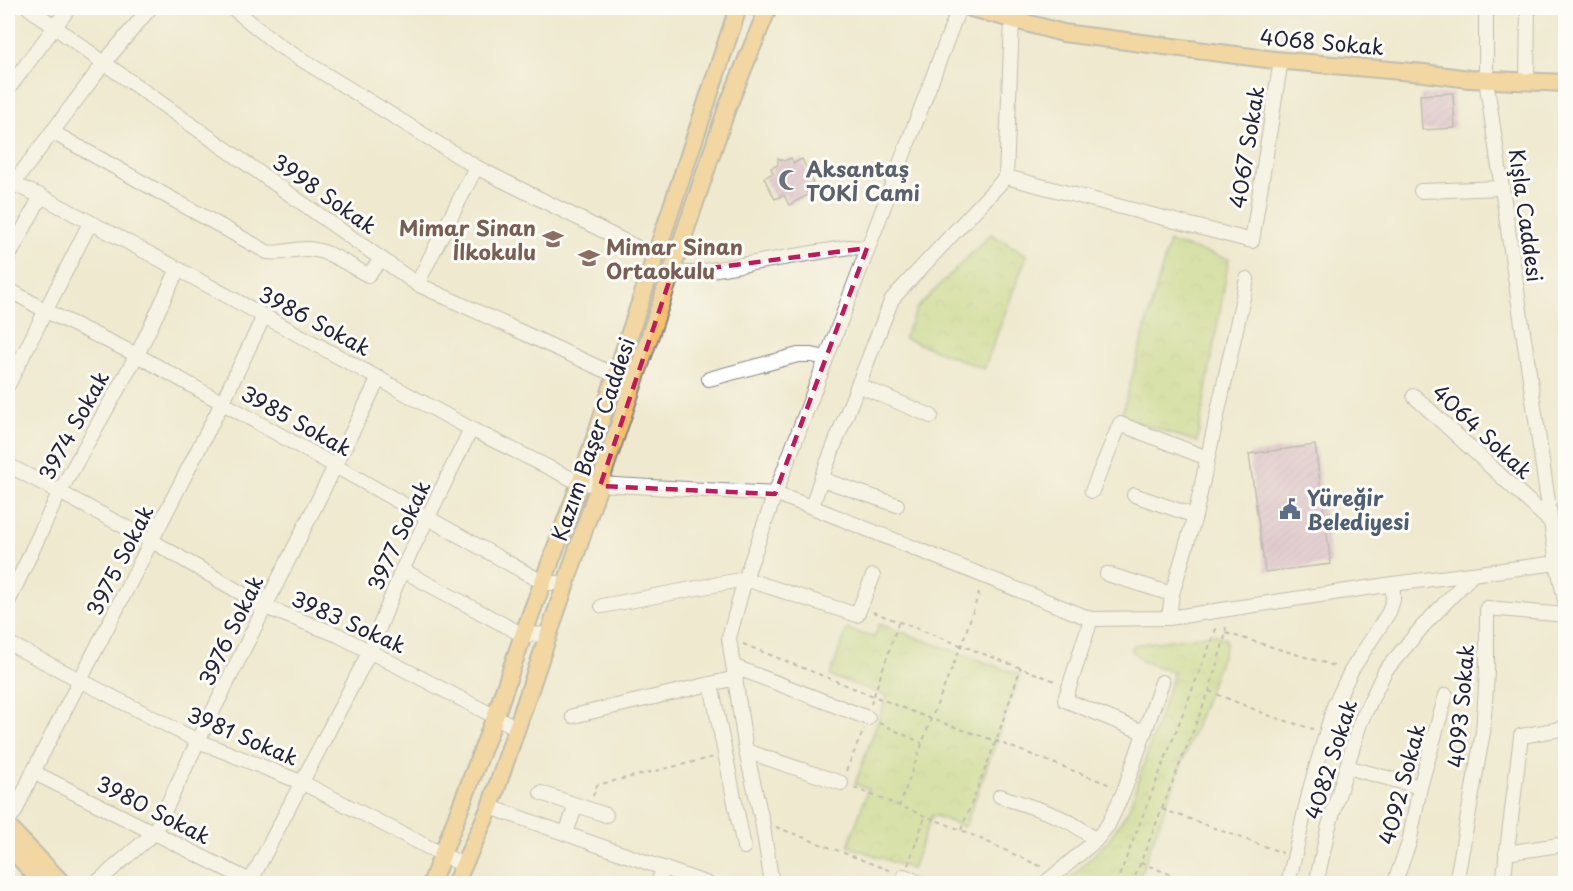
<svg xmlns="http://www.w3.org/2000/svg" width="1573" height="891" font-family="'Playpen Sans',sans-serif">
	<defs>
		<pattern id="park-crowns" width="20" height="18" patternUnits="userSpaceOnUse" patternTransform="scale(1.5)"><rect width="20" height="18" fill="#bdd77c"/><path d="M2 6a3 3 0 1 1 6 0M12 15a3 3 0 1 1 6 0" fill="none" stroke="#a2b86c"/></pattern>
		<pattern id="building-hatch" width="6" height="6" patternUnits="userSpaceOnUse" patternTransform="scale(1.5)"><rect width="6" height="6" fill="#ce9ecc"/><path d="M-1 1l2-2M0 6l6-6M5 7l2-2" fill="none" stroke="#a780a7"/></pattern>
	</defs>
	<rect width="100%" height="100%" fill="#fdfcf7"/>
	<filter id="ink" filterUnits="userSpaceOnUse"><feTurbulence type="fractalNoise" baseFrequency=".0167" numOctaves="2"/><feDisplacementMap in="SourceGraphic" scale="12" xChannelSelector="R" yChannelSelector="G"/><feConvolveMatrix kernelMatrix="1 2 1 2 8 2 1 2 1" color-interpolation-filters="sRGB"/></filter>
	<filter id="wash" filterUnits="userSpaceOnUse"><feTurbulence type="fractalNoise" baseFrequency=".008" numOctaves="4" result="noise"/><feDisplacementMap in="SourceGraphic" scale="24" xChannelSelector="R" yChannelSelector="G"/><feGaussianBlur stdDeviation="1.35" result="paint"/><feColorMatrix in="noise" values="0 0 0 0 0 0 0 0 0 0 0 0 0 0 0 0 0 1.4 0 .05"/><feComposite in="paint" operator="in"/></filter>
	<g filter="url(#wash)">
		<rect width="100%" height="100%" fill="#efe9cf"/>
		<g fill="url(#park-crowns)" stroke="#707c5c" stroke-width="1.5">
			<polygon points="991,234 1027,255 984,369 904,338 917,308"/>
			<polygon points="1169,242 1229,259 1197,442 1121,417"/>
			<polygon points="879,624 1020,675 965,827 932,815 912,869 848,846 868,789 855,784 887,696 830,676 847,629 874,638"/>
			<polygon points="1214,634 1226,639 1226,645 1137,883 1065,883 1108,841 1128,811 1174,673 1142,661 1131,649 1134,645"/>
		</g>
		<g id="blocks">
			<g fill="url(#building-hatch)">
				<polygon points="1453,93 1455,128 1422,130 1420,95"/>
				<polygon points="778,158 784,161 791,158 794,163 802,159 813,182 804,187 808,195 789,205 784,195 775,199 764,178 773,173 771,168 778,165"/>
				<polygon points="1315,445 1331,564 1265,572 1249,454"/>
			</g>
		</g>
	</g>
	<g filter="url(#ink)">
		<use href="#blocks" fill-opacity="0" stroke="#888685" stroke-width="1.5"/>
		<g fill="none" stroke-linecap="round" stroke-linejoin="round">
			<defs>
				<g id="minor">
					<polyline points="29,8 104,63 417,284 617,376"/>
					<polyline points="150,8 104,63 13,184 41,196 178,269 471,429 580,483 775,494 812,507 1091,619 1169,618 1393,584 1557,563"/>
					<polyline points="233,8 278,45 476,167 656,257"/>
					<polyline points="752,8 767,12"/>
					<polyline points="1486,8 1486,79 1557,563 1566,605"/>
					<polyline points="1527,81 1528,8"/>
					<polyline points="8,89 69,8"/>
					<path d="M52,132L267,252C281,255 293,248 308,249C329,250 350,266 368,275L382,259"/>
					<polyline points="1006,177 1252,241 1281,60"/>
					<polyline points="1421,191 1502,188"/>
					<polyline points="8,258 41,196"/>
					<polyline points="672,273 693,273 849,247 867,248"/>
					<polyline points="417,284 476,167"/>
					<polyline points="8,289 44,310 137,355 544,583 567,583"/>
					<polyline points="709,379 798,355 812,355 826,358"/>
					<polyline points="8,385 90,223"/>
					<polyline points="858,385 931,416"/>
					<polyline points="1414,396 1551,522"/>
					<polyline points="8,465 152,541 265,607 338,635 517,728"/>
					<polyline points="821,479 897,505"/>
					<polyline points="1092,491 1120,424 1207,458"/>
					<polyline points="1134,495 1195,516"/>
					<polyline points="812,507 821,479 892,299 1006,177 1012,19"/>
					<polyline points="402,570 523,635 549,634"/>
					<polyline points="1107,574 1172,594"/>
					<polyline points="8,602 59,493 137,355 178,269"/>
					<polyline points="602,606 745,579 857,615 873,576"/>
					<polyline points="1169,618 1172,594 1195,516 1247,279"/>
					<polyline points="1091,619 1065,700 1143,732"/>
					<polyline points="8,643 198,741 303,783 463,865"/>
					<polyline points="735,667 868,718"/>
					<polyline points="711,684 744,847"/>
					<polyline points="573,716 736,678"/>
					<polyline points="746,751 841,783"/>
					<polyline points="1347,767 1420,787"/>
					<polyline points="33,772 256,884"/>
					<polyline points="541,793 606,815"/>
					<path d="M1000,796C1032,808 1070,815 1095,841"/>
					<polyline points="490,807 708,884"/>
					<polyline points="8,820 15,812 33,772 222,403 264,316"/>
					<polyline points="566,833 576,805"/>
					<polyline points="1506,853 1566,844"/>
					<polyline points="904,876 922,884"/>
					<polyline points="95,884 154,833 198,741 379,378"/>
					<polyline points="249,884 370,651 402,570 471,429"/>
					<polyline points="657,884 664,868"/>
					<polyline points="772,884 762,821 746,751 729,638 745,579 775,494 959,8"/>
					<polyline points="1044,884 1095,841 1108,825 1124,791 1162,682"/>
					<polyline points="1288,884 1310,789 1334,706 1351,671 1389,612 1393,600 1393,584"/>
					<polyline points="1316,884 1328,829 1360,723 1385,671 1423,626 1472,575"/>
					<polyline points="1394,884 1409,843 1420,787 1446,695"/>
					<polyline points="1456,884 1483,732 1487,672 1487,608 1566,615"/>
					<polyline points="1503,884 1521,736 1566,728"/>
				</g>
				<g id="major">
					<polyline points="971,8 1063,33 1275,60 1424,73 1469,79 1566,83"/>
					<polyline points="8,827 63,884"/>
					<polyline points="8,845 43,884"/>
					<polyline points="431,884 495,717 523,635 580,483 738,8"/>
					<polyline points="455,884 490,807 727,108 768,8"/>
				</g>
			</defs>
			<use href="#minor" stroke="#888685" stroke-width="16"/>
			<use href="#major" stroke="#888685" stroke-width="20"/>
			<g stroke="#888685" stroke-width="2" stroke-dasharray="4.5 4.5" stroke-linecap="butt">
				<polyline points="873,612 1058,682"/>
				<polyline points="1226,633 1338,667"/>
				<polyline points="743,644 931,719 996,741 1113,786"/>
				<polyline points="1209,691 1273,717 1313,729"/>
				<polyline points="871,704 899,621"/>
				<polyline points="879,723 922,743"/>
				<polyline points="846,771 864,729"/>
				<polyline points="854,788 961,830 1042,867"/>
				<polyline points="593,796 597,785 714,757"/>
				<polyline points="899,807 931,719 962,644 980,590"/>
				<polyline points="1162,809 1283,853"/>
				<polyline points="776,827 891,871"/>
				<polyline points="961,830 996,741 1021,667"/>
				<polyline points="1141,863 1195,884"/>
				<polyline points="908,865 925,817"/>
				<polyline points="1116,884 1218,624"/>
				<polyline points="1132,884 1209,691 1226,633 1225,622"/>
			</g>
			<use href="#minor" stroke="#fff" stroke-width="14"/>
			<use href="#major" stroke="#f6c06b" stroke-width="16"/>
		</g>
	</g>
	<path d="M0 0H1573V891H0ZM867,248L775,494L600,486L672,273Z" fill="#efe9cf" fill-opacity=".55" fill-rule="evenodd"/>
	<path fill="none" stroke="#c2185b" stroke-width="4.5" stroke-dasharray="12 8" stroke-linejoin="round" d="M867,248L775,494L600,486L672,273Z"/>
	<defs>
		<symbol id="mosque-bare" viewBox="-9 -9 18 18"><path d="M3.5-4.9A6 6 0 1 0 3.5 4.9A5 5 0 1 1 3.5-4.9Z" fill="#6b7280" stroke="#fdfcf7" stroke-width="2.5" paint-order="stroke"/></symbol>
		<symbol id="school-bare" viewBox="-9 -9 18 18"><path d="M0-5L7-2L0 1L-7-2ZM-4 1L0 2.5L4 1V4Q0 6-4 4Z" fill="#8d6e63" stroke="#fdfcf7" stroke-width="2.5" paint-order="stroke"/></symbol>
		<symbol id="civic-bare" viewBox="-9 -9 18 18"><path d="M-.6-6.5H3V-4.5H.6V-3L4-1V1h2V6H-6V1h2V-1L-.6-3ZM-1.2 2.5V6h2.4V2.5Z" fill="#5c6f8a" stroke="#fdfcf7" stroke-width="2.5" paint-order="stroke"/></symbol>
	</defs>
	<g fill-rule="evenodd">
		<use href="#mosque-bare" x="774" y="165" width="30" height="30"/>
		<use href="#school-bare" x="538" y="224" width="30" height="30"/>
		<use href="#school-bare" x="574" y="243" width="30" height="30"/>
		<use href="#civic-bare" x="1275" y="494" width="30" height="30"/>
	</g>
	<g text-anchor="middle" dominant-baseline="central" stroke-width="6" stroke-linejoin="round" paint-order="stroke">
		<g font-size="21" fill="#22223b" stroke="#fdfcf7">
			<text transform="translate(1322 41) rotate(5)">4068 Sokak</text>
			<text transform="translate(1246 147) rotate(-81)">4067 Sokak</text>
			<text transform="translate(325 193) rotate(35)">3998 Sokak</text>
			<text transform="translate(1527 215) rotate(82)">Kışla Caddesi</text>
			<text transform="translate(315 320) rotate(28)">3986 Sokak</text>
			<text transform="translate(297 420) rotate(29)">3985 Sokak</text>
			<text transform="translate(73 425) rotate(-61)">3974 Sokak</text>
			<text transform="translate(1483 431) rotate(43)">4064 Sokak</text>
			<text transform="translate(592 439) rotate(-71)">Kazım Başer Caddesi</text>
			<text transform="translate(398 535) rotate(-65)">3977 Sokak</text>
			<text transform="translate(119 560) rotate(-63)">3975 Sokak</text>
			<text transform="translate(349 621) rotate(24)">3983 Sokak</text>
			<text transform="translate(230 630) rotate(-64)">3976 Sokak</text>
			<text transform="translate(1460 706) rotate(-85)">4093 Sokak</text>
			<text transform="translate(243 735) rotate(23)">3981 Sokak</text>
			<text transform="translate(1330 759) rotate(-72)">4082 Sokak</text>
			<text transform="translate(1401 784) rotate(-75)">4092 Sokak</text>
			<text transform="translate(154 809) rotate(27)">3980 Sokak</text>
		</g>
		<g font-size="21" font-weight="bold" fill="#5b616d" stroke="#fdfcf7" text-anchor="start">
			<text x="806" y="168">Aksantaş<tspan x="806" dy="24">TOKİ Cami</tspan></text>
		</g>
		<g font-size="21" font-weight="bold" fill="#785e54" stroke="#fdfcf7" text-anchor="end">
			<text x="536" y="227">Mimar Sinan<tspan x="536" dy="24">İlkokulu</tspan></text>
			<text x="606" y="246" text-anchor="start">Mimar Sinan<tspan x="606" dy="24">Ortaokulu</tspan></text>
		</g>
		<g font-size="21" font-weight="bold" fill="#4e5e75" stroke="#fdfcf7" text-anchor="start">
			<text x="1307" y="497">Yüreğir<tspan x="1307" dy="24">Belediyesi</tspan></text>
		</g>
	</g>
	<rect width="1573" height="891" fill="none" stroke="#fdfcf7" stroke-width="30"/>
</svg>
